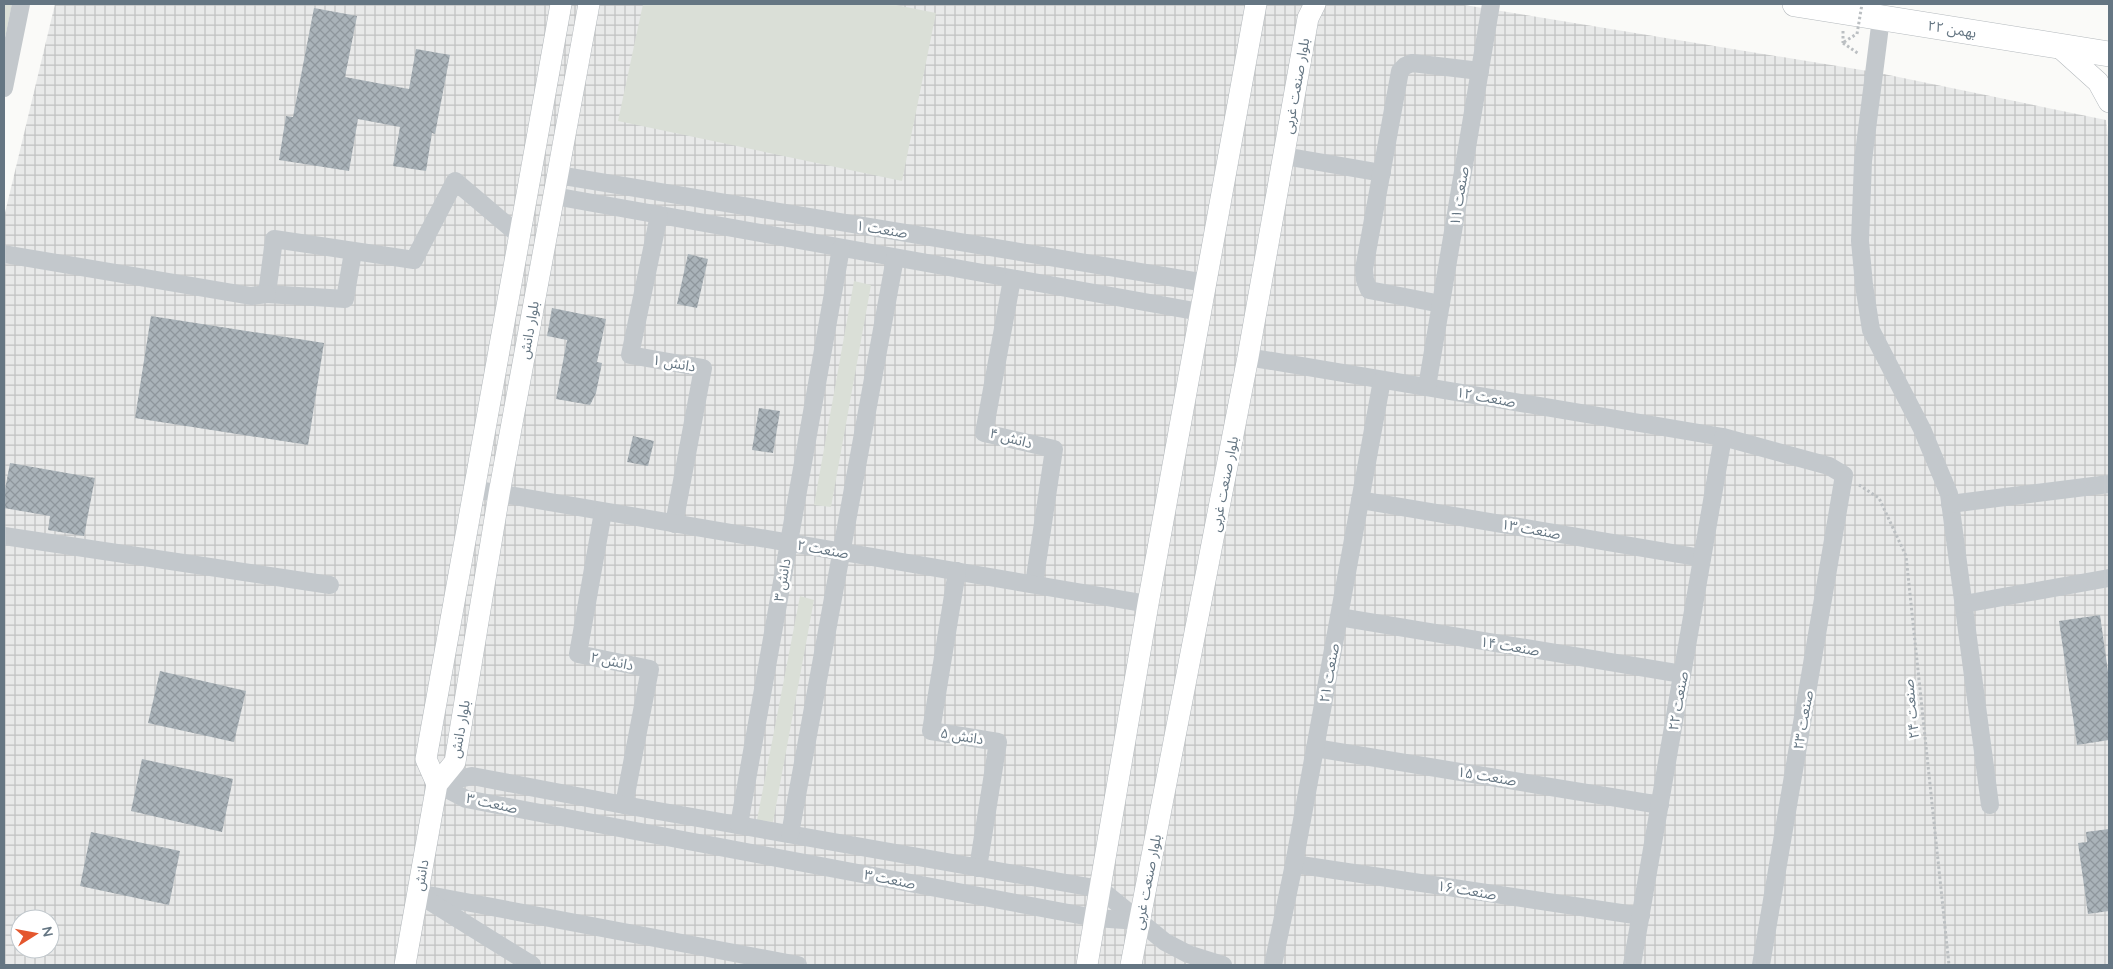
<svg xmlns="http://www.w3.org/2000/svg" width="2113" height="969" font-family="Quicksand,'Noto Sans Arabic',sans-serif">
	<defs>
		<pattern id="industrial-grid" width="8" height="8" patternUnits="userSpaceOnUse" patternTransform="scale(1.25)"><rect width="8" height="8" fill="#e8e9e9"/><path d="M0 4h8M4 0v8" fill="none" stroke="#c0c1c2"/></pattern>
		<pattern id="building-cross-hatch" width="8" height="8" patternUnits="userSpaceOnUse" patternTransform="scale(1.25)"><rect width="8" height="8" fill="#aab3b9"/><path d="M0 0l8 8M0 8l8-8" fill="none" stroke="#8e969c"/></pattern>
	</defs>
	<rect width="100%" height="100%" fill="#fafaf8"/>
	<path fill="url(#industrial-grid)" fill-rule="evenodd" d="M55,4H1458L1874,72L2106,120L2109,147V965H4V217ZM20,919H50V949H20Z"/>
	<g fill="#dadfd7">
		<polygon points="4,4 12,4 4,43"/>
		<polygon points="643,4 891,4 936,13 902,181 618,121"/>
		<polygon points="854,281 871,285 831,507 814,505"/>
		<polygon points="800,596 814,600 773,822 757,820"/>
	</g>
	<g fill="url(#building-cross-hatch)">
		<polygon points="314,8 357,16 345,77 409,89 416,49 450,55 435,134 432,133 426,171 393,166 400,127 358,119 349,171 279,160 286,116 293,117"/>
		<polygon points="688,254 708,259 697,308 677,304"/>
		<polygon points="552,308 606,319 597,362 602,363 596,393 590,405 556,399 567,340 547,336"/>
		<polygon points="151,316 324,343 308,445 135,418"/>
		<polygon points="759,408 780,411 773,453 752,450"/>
		<polygon points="633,436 654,441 648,466 627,462"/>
		<polygon points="10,463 95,478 84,536 48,530 50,516 4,508 4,495"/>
		<polygon points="2100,615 2109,679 2109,740 2077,745 2059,621"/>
		<polygon points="160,671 246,691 234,742 148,723"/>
		<polygon points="142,759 233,779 222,832 131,811"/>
		<polygon points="2109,829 2109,911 2088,914 2078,843 2087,842 2086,832"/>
		<polygon points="91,832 180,851 169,905 80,886"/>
	</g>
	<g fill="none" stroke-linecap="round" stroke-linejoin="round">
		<defs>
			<g id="major">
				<polyline points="2058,46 2098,82 2109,102"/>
				<polyline points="437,784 426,759 561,4"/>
				<polyline points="405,965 437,784 455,762 499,494 589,4"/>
				<polyline points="1087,965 1148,604 1256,4"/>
				<polyline points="1131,965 1248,357 1308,18 1315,4"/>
			</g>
			<polyline id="highway" points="1795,4 2109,54"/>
		</defs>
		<use href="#major" stroke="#b5babe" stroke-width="22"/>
		<use href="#highway" stroke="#b4b9bd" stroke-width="26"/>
		<g stroke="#bbbfc2" stroke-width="3" stroke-dasharray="2.5 2.5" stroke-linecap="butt">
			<polyline points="1843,31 1843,43"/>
			<polyline points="1844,42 1855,35"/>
			<polyline points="1843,43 1859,54"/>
			<polyline points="1859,485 1879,498 1906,556 1949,965"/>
		</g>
		<g stroke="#c3c8cc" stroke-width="18">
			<polyline points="1881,18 1863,161 1860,241 1864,285 1871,330 1922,429 1949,494 1990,805"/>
			<polyline points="4,88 21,4"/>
			<polyline points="1284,156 1382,173"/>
			<polyline points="558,175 1206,283"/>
			<polyline points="554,196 1200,312"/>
			<polyline points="659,215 630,355 703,368 674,524"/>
			<polyline points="353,252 345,299 267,294 274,239 414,260 455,181 519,235"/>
			<polyline points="4,254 251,296 267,294"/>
			<polyline points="1012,279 984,433 1054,449 1034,584"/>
			<polyline points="1441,304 1369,290 1365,280 1364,269 1400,71 1405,66 1412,63 1480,71"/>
			<polyline points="1248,357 1723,437 1829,466 1844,475 1761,965"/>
			<polyline points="1427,387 1491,4"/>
			<polyline points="473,489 1148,604"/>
			<polyline points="1360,500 1702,558"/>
			<polyline points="1950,504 2109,484"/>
			<polyline points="603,512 578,654 650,669 624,805"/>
			<polyline points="4,536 330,585"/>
			<polyline points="957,571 931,731 998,742 978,868"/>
			<polyline points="1964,604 2109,578"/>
			<polyline points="1339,617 1682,674"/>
			<polyline points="1315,748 1660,805"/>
			<polyline points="437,784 472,776 624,805 1100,889 1165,942 1188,954 1223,965"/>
			<polyline points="437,784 466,799 1095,918 1139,921"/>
			<polyline points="739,825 841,248"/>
			<polyline points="790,834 895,258"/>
			<polyline points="1294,864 1641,916"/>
			<polyline points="418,893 798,965"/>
			<polyline points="426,899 532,965"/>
			<polyline points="1273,965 1294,864 1382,380"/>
			<polyline points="1632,965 1723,437"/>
		</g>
		<use href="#major" stroke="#fff" stroke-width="21"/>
		<use href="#highway" stroke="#fff" stroke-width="25"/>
		<polyline stroke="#bbbfc2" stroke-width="3" stroke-dasharray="2.5 2.5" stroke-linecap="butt" points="1857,34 1862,4"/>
	</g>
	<g text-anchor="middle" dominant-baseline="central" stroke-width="5" stroke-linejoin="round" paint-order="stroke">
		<g font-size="14" fill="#657683" stroke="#fff">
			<text transform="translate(1952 29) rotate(9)">۲۲ بهمن</text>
			<text transform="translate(1296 86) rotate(-80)">بلوار صنعت غربی</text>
			<text transform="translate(1459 196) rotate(-81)">صنعت ۱۱</text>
			<text transform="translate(882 229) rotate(9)">صنعت ۱</text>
			<text transform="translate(529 330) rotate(-80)">بلوار دانش</text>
			<text transform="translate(674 363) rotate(10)">دانش ۱</text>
			<text transform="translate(1486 397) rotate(10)">صنعت ۱۲</text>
			<text transform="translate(1011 438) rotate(15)">دانش ۴</text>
			<text transform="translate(1224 484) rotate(-79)">بلوار صنعت غربی</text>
			<text transform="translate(1531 529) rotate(10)">صنعت ۱۳</text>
			<text transform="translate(823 549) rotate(10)">صنعت ۲</text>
			<text transform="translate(782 580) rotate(-80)">دانش ۳</text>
			<text transform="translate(1510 646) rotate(9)">صنعت ۱۴</text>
			<text transform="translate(612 661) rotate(12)">دانش ۲</text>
			<text transform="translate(1329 673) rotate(-80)">صنعت ۲۱</text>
			<text transform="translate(1678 701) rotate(-80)">صنعت ۲۲</text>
			<text transform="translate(1911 709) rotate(-96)">صنعت ۲۴</text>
			<text transform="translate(1803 720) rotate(-80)">صنعت ۲۳</text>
			<text transform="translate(460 729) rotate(-80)">بلوار دانش</text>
			<text transform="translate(962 736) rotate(9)">دانش ۵</text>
			<text transform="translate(1487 776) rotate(9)">صنعت ۱۵</text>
			<text transform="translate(492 803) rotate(12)">صنعت ۳</text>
			<text transform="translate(421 875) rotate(-80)">دانش</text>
			<text transform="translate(890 879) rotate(11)">صنعت ۳</text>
			<text transform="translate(1147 882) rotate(-79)">بلوار صنعت غربی</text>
			<text transform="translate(1467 890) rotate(9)">صنعت ۱۶</text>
		</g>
	</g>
	<rect width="2113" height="969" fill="none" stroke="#657683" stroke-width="10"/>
	<g transform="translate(35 934) rotate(79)"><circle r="24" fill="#ffffff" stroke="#c1c8cd"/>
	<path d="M0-4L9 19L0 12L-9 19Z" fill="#e4572e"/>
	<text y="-8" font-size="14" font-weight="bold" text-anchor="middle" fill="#657683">N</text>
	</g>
</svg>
